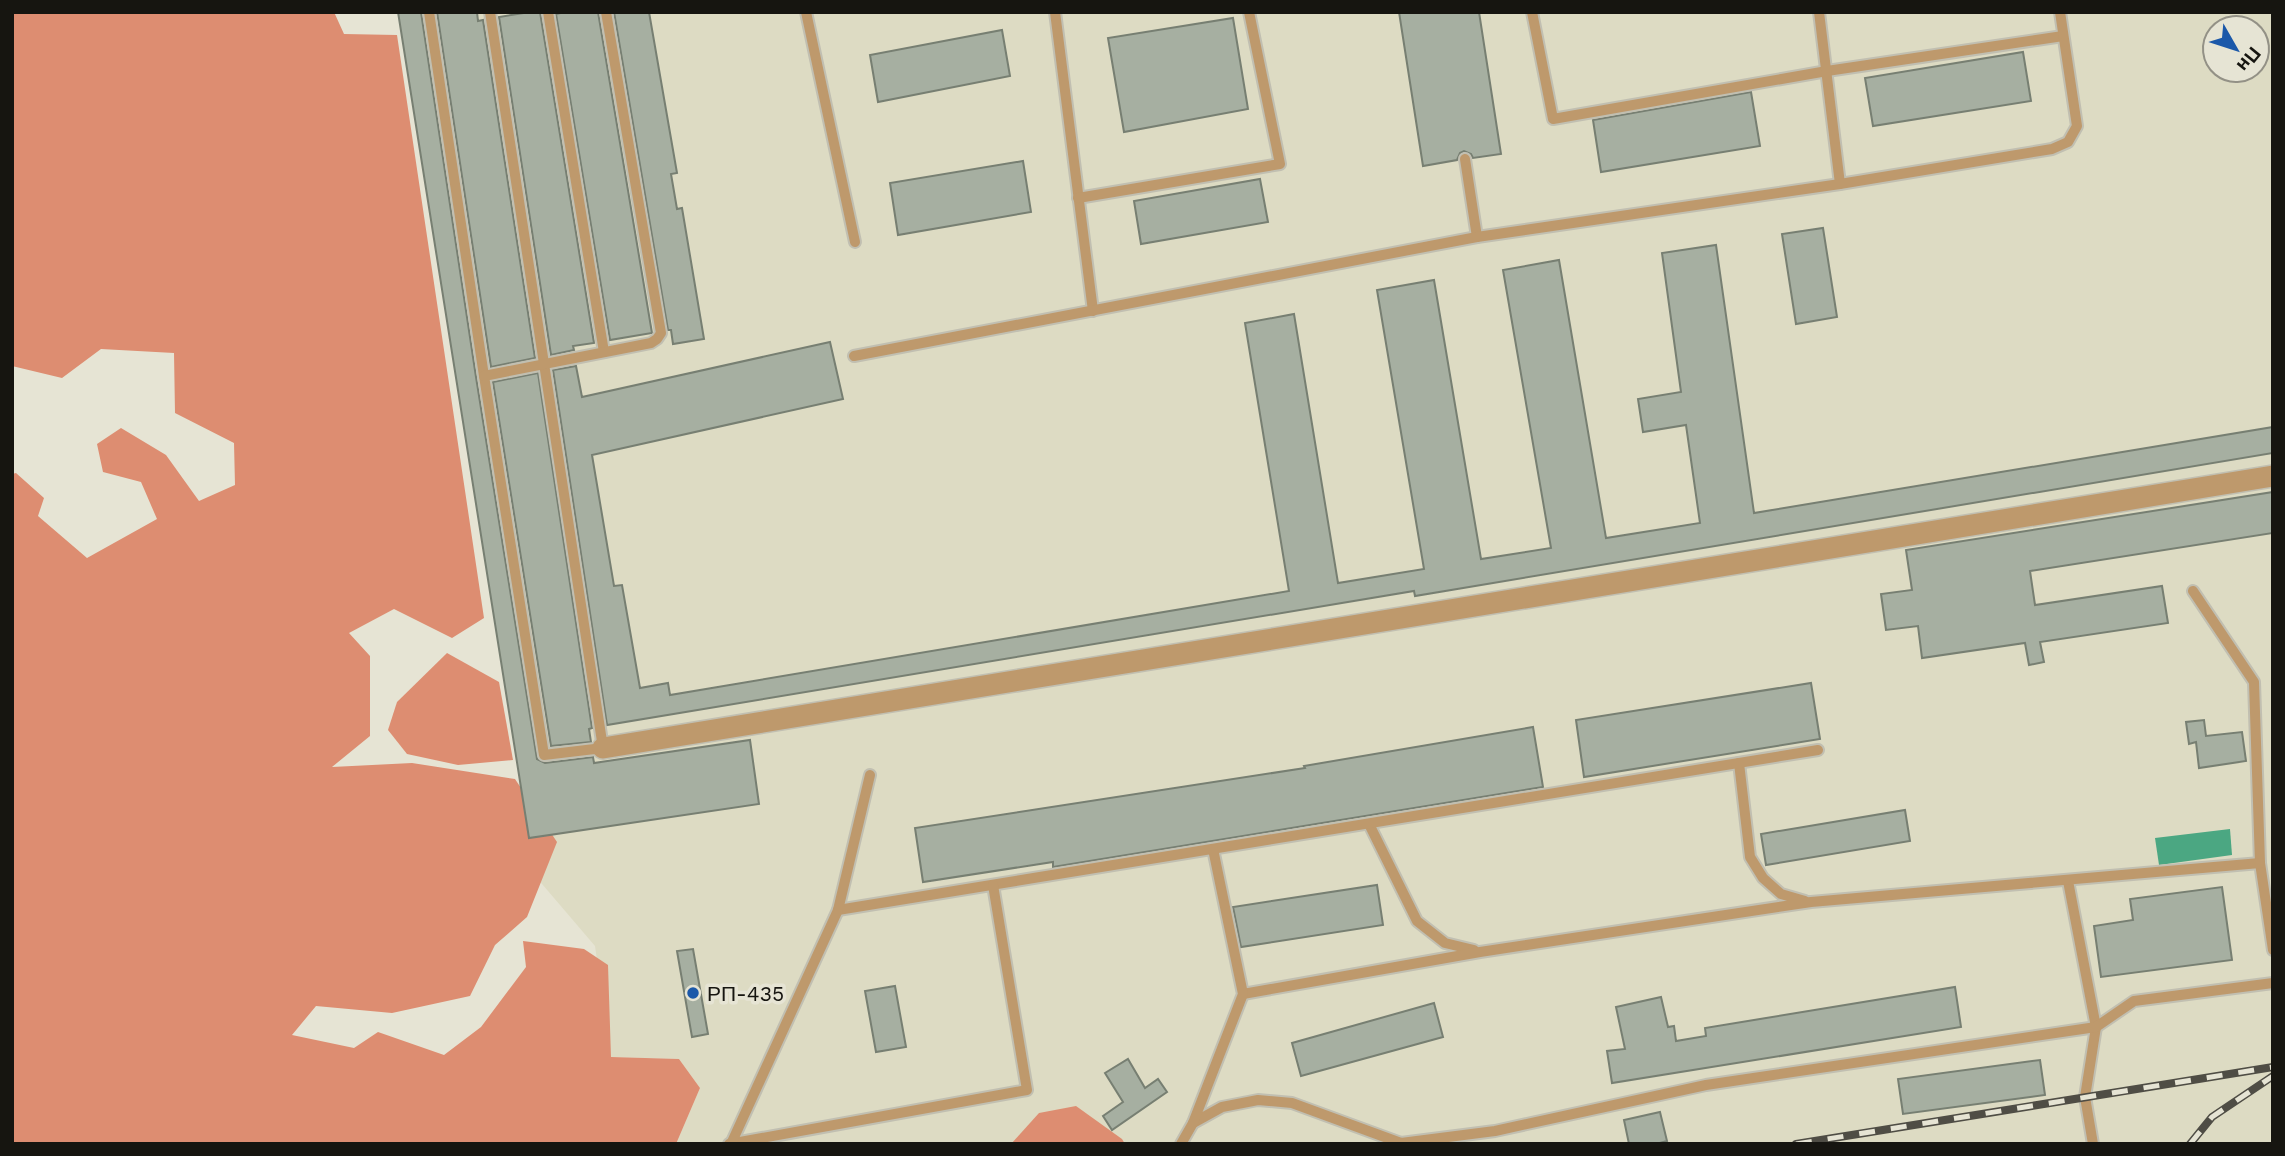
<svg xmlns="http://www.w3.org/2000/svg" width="2285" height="1156" font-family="'Work Sans',sans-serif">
	<rect width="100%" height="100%" fill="#e6e4d4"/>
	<path fill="#dddbc3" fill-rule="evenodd" d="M398,12H2273V1144H676L700,1088L679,1059L611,1057L595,946L513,850L520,774ZM2215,28H2257V70H2215Z"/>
	<g fill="#dd8d71">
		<polygon points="12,12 334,12 344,34 397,35 484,618 452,638 394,609 349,633 370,656 370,736 332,767 412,763 515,779 557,842 527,917 495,945 470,996 392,1013 316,1006 292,1035 354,1048 378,1032 444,1055 481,1027 526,967 523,941 584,949 608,965 611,1057 679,1059 700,1088 676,1144 12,1144 12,474 16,473 44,498 38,516 87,558 157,519 141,482 103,472 97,444 121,428 166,455 199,501 235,485 234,443 175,413 174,353 101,349 62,378 12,366"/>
		<polygon points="447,653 499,682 513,760 458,765 407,754 388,730 397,702"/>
		<polygon points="1076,1106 1122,1139 1125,1144 1011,1144 1039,1113"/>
	</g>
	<polygon fill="#4ba782" points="2230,829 2232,855 2159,865 2155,838"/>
	<g fill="#a6afa1" stroke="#777f72" stroke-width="2">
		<polygon points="398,12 421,12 476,377 537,759 545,763 593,757 594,763 750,740 759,804 529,838"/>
		<polygon points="437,12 477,12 478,21 483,20 535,358 491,367"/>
		<polygon points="530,12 540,12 594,343 573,346 574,350 551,355 499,17"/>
		<polygon points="565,12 598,12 652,333 610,340 556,14"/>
		<polygon points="614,12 649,12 677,173 671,174 677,209 682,208 704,339 673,344 671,330 668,330"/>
		<polygon points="1399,12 1479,12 1501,154 1473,158 1471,154 1464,151 1460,153 1457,160 1423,166"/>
		<polygon points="1233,18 1248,109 1124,132 1108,38"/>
		<polygon points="1002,30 1010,76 878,102 870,55"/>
		<polygon points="2023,52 2031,101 1873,126 1865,78"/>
		<polygon points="1751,92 1760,146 1601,172 1593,120"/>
		<polygon points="1023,161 1031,212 898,235 890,183"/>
		<polygon points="1260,179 1268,222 1141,244 1134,201"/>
		<polygon points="1823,228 1837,317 1796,324 1782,234"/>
		<polygon points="1716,245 1754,513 2273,427 2273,453 1415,596 1414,591 607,725 553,370 576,366 582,397 830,342 843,399 592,455 614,586 622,585 640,688 668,683 670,695 1289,591 1245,323 1294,314 1338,583 1424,569 1377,290 1434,280 1481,559 1551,548 1503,270 1559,260 1606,538 1700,523 1686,425 1643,432 1638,399 1681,392 1662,253"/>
		<polygon points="538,373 592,728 589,729 591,742 551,746 493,382"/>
		<polygon points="2273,492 2273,533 2030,571 2035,605 2162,586 2168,623 2040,642 2044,662 2029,665 2025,643 1922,658 1918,626 1886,630 1881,594 1912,590 1906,550"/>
		<polygon points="1811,683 1820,739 1584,777 1576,720"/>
		<polygon points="2204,720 2206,736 2242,732 2246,761 2199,768 2196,742 2189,744 2186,722"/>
		<polygon points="1533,727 1543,787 1053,867 1053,862 923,882 915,828 1305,768 1304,766"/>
		<polygon points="1905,810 1910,841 1766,865 1761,834"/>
		<polygon points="1377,885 1383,925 1241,947 1233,907"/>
		<polygon points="2222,887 2232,960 2101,977 2094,926 2133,920 2130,899"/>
		<polygon points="693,949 708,1034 692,1037 677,951"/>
		<polygon points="895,986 906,1047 876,1052 865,991"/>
		<polygon points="1955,987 1961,1027 1612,1083 1607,1051 1625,1049 1616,1007 1661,997 1668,1027 1674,1026 1676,1041 1706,1036 1705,1028"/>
		<polygon points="1434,1003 1443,1037 1301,1076 1292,1043"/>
		<polygon points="1128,1059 1145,1088 1158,1079 1167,1092 1112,1130 1103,1116 1123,1102 1105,1073"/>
		<polygon points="2040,1060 2045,1095 1903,1114 1898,1079"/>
		<polygon points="1660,1112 1667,1141 1656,1144 1629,1144 1624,1120"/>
	</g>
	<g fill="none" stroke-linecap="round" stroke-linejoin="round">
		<defs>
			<g id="service">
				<polyline points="429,12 484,376 544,755 603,748 490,12"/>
				<polyline points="548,12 604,352"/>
				<polyline points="806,12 855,242"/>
				<polyline points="1055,12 1093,311"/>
				<polyline points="1532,12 1553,119 1827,71 2063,36"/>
				<polyline points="1819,12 1840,184"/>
				<polyline points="1465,159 1477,237"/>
				<polyline points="1078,198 1280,164 1249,12"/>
				<polyline points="854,356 1477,237 1840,184 2052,149 2068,142 2077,126 2060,12"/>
				<polyline points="484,376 651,343 657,339 661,333 606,12"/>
				<polyline points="2193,591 2254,682 2260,863 2273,950"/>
				<polyline points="1739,763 1750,857 1763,878 1781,894 1805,901"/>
				<polyline points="1369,824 1417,921 1445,943 1474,950"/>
				<polyline points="2068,881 2096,1027 2085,1097 2093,1144"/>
				<polyline points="838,910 1818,750"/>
				<polyline points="1243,994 1480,952 1811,902 2260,863"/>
				<polyline points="1193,1123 1222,1107 1258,1100 1292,1103 1401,1143 1495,1131 1706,1085 2096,1027 2134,1001 2273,983"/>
				<polyline points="729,1144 1027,1090 993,885"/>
				<polyline points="731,1144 838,910 870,775"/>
				<polyline points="1181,1144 1193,1123 1243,994 1213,849"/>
			</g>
			<polyline id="minor" points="603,748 2273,476"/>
		</defs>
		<use href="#service" stroke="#c1bfb1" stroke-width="14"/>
		<use href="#minor" stroke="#c1bfb1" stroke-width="24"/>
		<use href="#service" stroke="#be996c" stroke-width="10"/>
		<use href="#minor" stroke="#be996c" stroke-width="21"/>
		<defs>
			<g id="rail">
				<polyline points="1796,1144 2273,1067"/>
				<polyline points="2190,1144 2212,1117 2273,1076"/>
			</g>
		</defs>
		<use href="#rail" stroke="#4f4d45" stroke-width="8"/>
		<use href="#rail" stroke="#e6e4d4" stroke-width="5" stroke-dasharray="16" stroke-linecap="butt"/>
	</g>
	<circle fill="#1b58a9" stroke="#e6e4d4" stroke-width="2.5" cx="693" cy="993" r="7"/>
	<g text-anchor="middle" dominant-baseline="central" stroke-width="7" stroke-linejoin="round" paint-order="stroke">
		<g font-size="21" fill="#161510" stroke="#e6e4d4" text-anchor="start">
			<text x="707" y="993">РП-435</text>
		</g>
	</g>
	<rect width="2285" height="1156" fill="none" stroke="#161510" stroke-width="28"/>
	<g transform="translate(2236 49) rotate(129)"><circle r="33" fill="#e6e4d4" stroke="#939186" stroke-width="2"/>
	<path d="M0-5L12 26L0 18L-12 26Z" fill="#1b58a9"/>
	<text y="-10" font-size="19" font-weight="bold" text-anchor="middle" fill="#161510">Пн</text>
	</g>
</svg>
